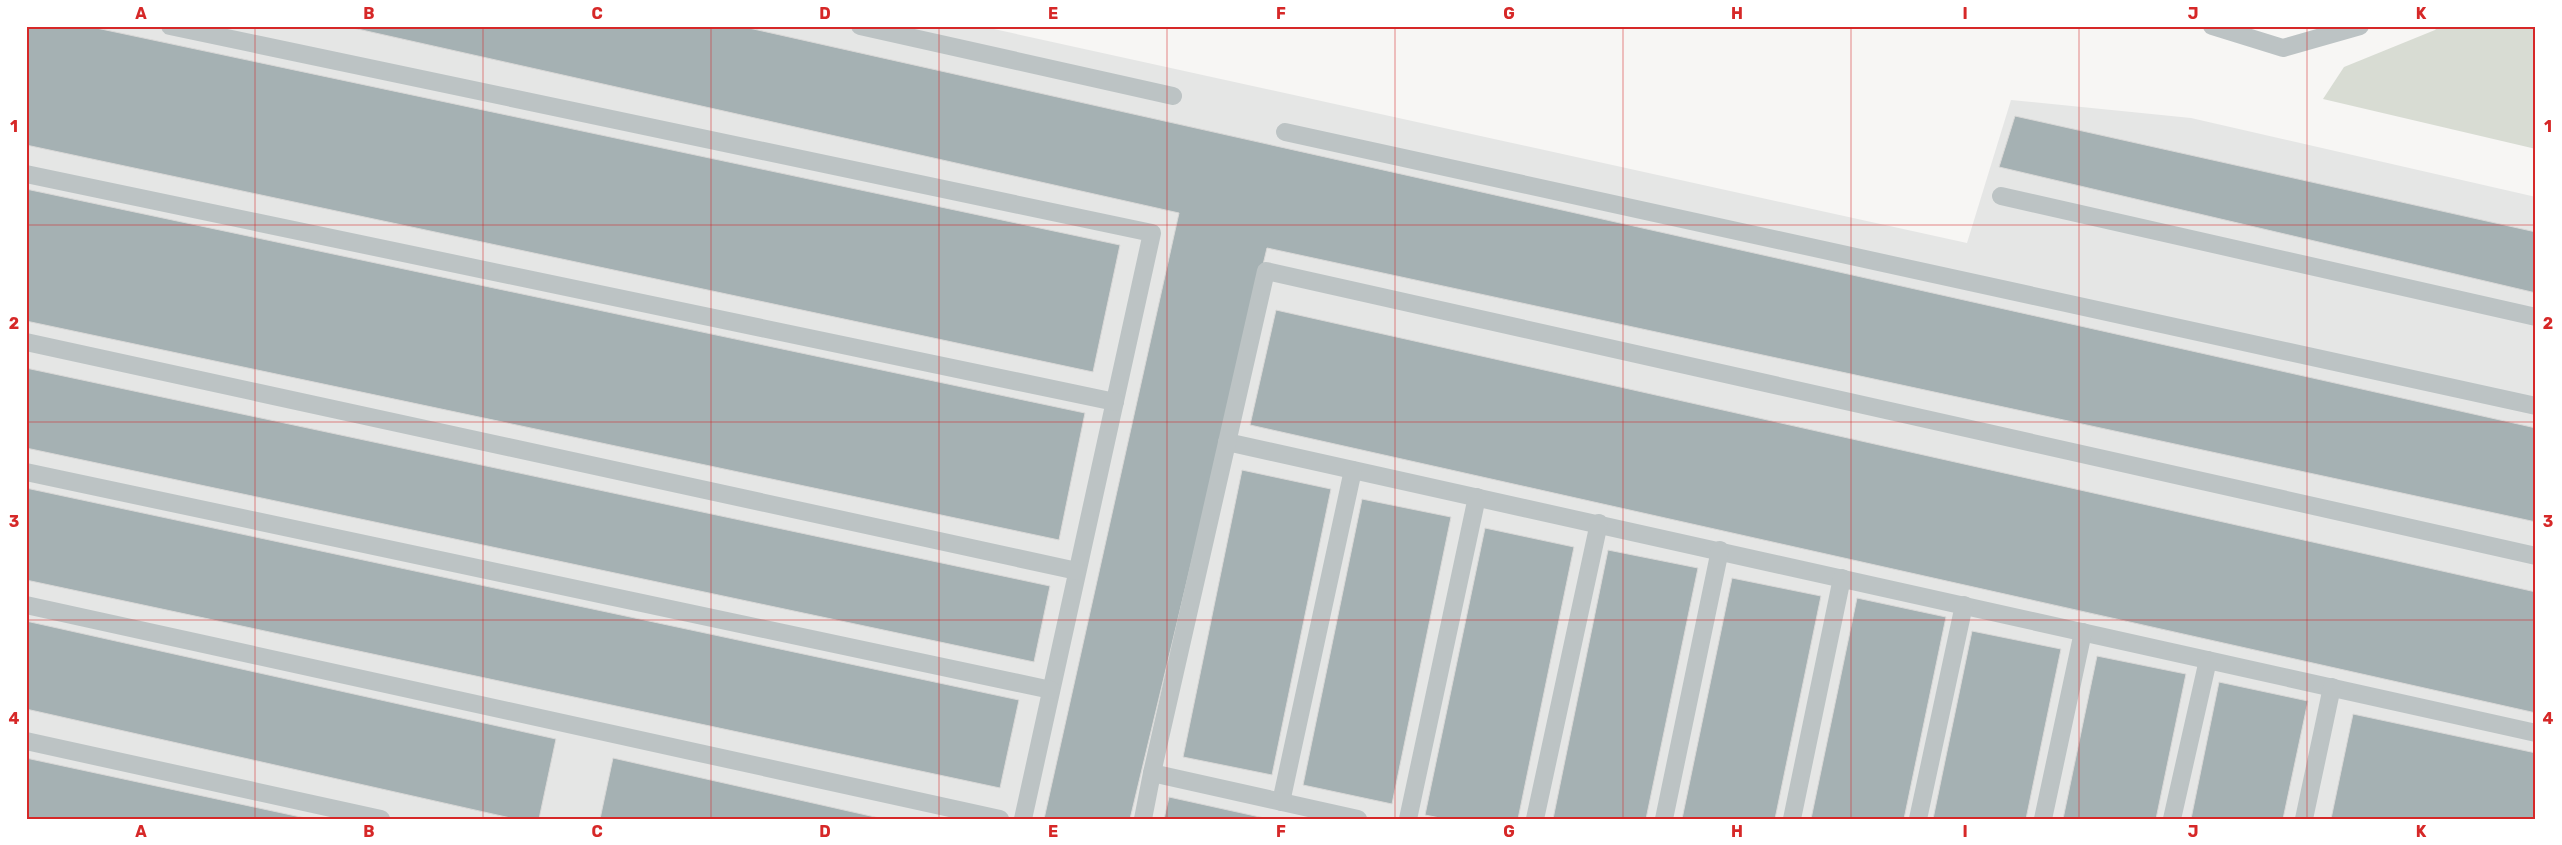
<svg xmlns="http://www.w3.org/2000/svg" width="2562" height="845" font-family="Rubik,sans-serif">
	<rect width="100%" height="100%" fill="#f7f6f4"/>
	<polygon fill="#e5e6e5" points="26,26 980,26 1967,243 2011,100 2191,118 2536,197 2536,819 26,819"/>
	<polygon fill="#d8dcd3" points="2439,26 2536,26 2536,149 2323,99 2344,67 2435,30"/>
	<g fill="#a5b1b3" stroke="#d9d8d7">
		<polygon points="26,26 87,26 1120,245 1093,372 26,145"/>
		<polygon points="344,26 740,26 2536,428 2536,522 1267,248 1130,819 1044,819 1179,213"/>
		<polygon points="2015,116 2536,232 2536,293 1999,167"/>
		<polygon points="26,189 1085,413 1059,540 26,321"/>
		<polygon points="1276,310 2536,592 2536,713 1250,425"/>
		<polygon points="26,368 1050,586 1034,662 26,448"/>
		<polygon points="1242,470 1331,489 1272,775 1183,757"/>
		<polygon points="26,488 1019,700 1000,788 26,580"/>
		<polygon points="1362,499 1451,517 1392,804 1303,785"/>
		<polygon points="1485,528 1574,547 1518,819 1445,819 1425,815"/>
		<polygon points="1608,550 1698,568 1646,819 1553,819"/>
		<polygon points="1732,578 1821,596 1775,819 1682,819"/>
		<polygon points="1857,598 1946,617 1904,819 1811,819"/>
		<polygon points="26,621 556,739 539,819 515,819 26,709"/>
		<polygon points="1972,631 2061,649 2026,819 1933,819"/>
		<polygon points="2097,656 2186,674 2156,819 2063,819"/>
		<polygon points="2219,682 2308,701 2283,819 2191,819"/>
		<polygon points="2353,714 2536,753 2536,819 2331,819"/>
		<polygon points="26,758 310,819 26,819"/>
		<polygon points="613,758 884,819 600,819"/>
		<polygon points="1169,797 1269,819 1164,819"/>
	</g>
	<g fill="none" stroke-linecap="round" stroke-linejoin="round">
		<g stroke="#bcc3c4" stroke-width="18">
			<polyline points="170,26 1152,233 1023,819"/>
			<polyline points="860,26 1173,96"/>
			<polyline points="2212,26 2283,48 2360,26"/>
			<polyline points="1285,132 2536,406"/>
			<polyline points="26,174 1115,402"/>
			<polyline points="2001,196 2536,317"/>
			<polyline points="26,342 1077,571"/>
			<polyline points="1227,442 2536,733"/>
			<polyline points="26,472 1051,690"/>
			<polyline points="26,605 1000,819"/>
			<polyline points="26,741 381,819"/>
			<polyline points="1281,802 1353,470"/>
			<polyline points="1143,819 1152,773"/>
			<polyline points="1358,819 1152,773 1266,271 2536,556"/>
			<polyline points="1408,819 1477,497"/>
			<polyline points="1535,819 1599,523"/>
			<polyline points="1664,819 1720,550"/>
			<polyline points="1792,819 1842,578"/>
			<polyline points="1918,819 1964,605"/>
			<polyline points="2043,819 2083,632"/>
			<polyline points="2172,819 2208,660"/>
			<polyline points="2304,819 2332,687"/>
		</g>
	</g>
	<path fill="none" stroke="#d62828" stroke-width="1" stroke-opacity="0.55" d="M255,26V819M483,26V819M711,26V819M939,26V819M1167,26V819M1395,26V819M1623,26V819M1851,26V819M2079,26V819M2307,26V819M26,225H2536M26,422H2536M26,620H2536"/>
	<rect width="2562" height="845" fill="none" stroke="#ffffff" stroke-width="55"/>
	<rect x="28" y="28" width="2506" height="790" fill="none" stroke="#d62828" stroke-width="2"/>
	<g font-size="16" text-anchor="middle" font-weight="bold" fill="#d62828">
		<text x="141" y="19">A</text>
		<text x="369" y="19">B</text>
		<text x="597" y="19">C</text>
		<text x="825" y="19">D</text>
		<text x="1053" y="19">E</text>
		<text x="1281" y="19">F</text>
		<text x="1509" y="19">G</text>
		<text x="1737" y="19">H</text>
		<text x="1965" y="19">I</text>
		<text x="2193" y="19">J</text>
		<text x="2421" y="19">K</text>
		<text x="14" y="132">1</text>
		<text x="2548" y="132">1</text>
		<text x="14" y="329">2</text>
		<text x="2548" y="329">2</text>
		<text x="14" y="527">3</text>
		<text x="2548" y="527">3</text>
		<text x="14" y="724">4</text>
		<text x="2548" y="724">4</text>
		<text x="141" y="837">A</text>
		<text x="369" y="837">B</text>
		<text x="597" y="837">C</text>
		<text x="825" y="837">D</text>
		<text x="1053" y="837">E</text>
		<text x="1281" y="837">F</text>
		<text x="1509" y="837">G</text>
		<text x="1737" y="837">H</text>
		<text x="1965" y="837">I</text>
		<text x="2193" y="837">J</text>
		<text x="2421" y="837">K</text>
	</g>
</svg>
